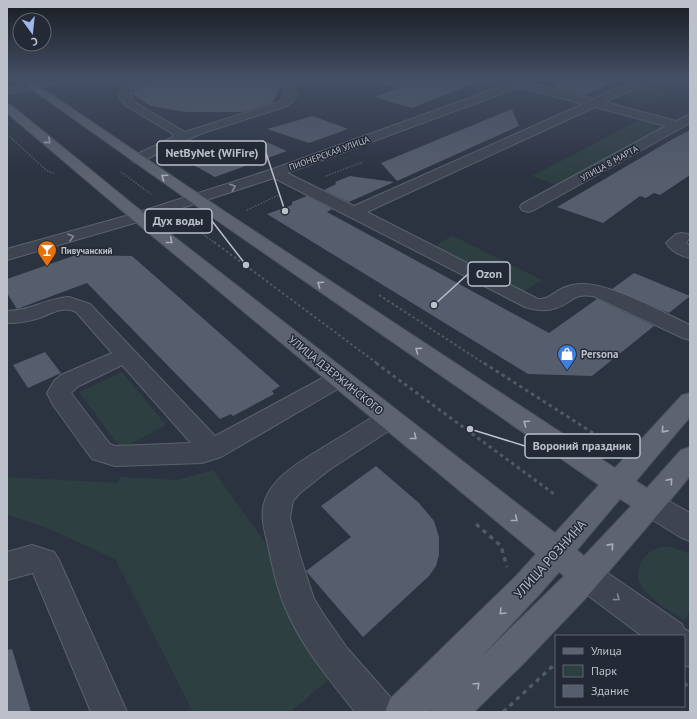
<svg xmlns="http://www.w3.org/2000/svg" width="697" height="719" font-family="'PT Sans',sans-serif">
	<rect width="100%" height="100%" fill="#2b3240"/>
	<g fill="#2e3f42">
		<polygon points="643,86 671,92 648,104 620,96"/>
		<polygon points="642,119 667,125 559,186 532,176"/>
		<polygon points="453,236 542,280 521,293 436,248 440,242"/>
		<polygon points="122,372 166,425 121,449 79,392"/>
		<polygon points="213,470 277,559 332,677 290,712 193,712 115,559 45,527 7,515 7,477 117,483 120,477 177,480"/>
		<path d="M660,547H672L690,554V609L685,620C671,611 641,596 638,577C637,574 639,570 639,568C642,556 650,551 660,547Z"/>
	</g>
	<g fill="#565e6d">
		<polygon points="155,78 281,78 282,85 272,103 242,112 186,112 151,106 132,94 145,83"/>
		<polygon points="382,78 486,78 486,79 412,108 374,97 399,88 381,83"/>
		<polygon points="552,78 625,78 584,95 556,88"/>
		<polygon points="512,109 519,126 397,181 381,163"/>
		<polygon points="313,116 348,129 309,143 267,129"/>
		<polygon points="690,130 690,175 660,195 654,193 646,198 640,196 603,223 557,207 671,140"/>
		<polygon points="262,140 287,151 215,177 190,163"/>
		<polygon points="350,176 394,182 349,202 324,190 336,184 335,182"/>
		<polygon points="307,196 332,209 327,212 549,333 597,299 654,326 592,376 528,374 267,214 292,205 292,202"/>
		<polygon points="76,255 132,256 280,386 272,391 274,394 233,416 231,414 220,419 87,283 17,309 7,293 7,279"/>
		<polygon points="634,273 690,296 669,313 612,289"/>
		<polygon points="45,352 61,373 28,388 13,365"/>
		<polygon points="376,466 419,503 434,521 439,537 439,555 436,566 429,576 363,637 306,571 351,537 321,506"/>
		<polygon points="12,649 31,712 7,712 7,650"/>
	</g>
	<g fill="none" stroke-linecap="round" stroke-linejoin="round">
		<defs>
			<g id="minor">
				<polygon points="54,78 72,78 71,80 7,94 7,88"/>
				<polygon points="138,78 149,78 131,91 131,97 134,102 185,132 279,102 285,95 282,78 292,78 297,96 287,106 200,134 138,163 133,162 131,159 133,156 173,137 173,134 126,106 119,97 122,88"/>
				<path d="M525,78H539L538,80L530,83L593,99L641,78H654L653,80L605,102L676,121L690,114V123L534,210L528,212L522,210L520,207L522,204L666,126L595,107L367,212L538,299C548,300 554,292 563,288C568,286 575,284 581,284C608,282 664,313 690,325V340L683,338L593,296C572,293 573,303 556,308C545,312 536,310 525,307L274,178L145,220L7,260V249L133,214L270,170ZM520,87L583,104L354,206L287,173Z"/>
				<polygon points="675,78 690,78 690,83 676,80"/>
				<path d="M682,233L688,234L690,237L686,243L690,246V258C681,256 671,251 666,243L676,234Z"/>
				<path d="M69,297L90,304L215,436L332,373L340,370L348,373L351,378L348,383L221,457L202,463L115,466L92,459L53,405L47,393L54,381L61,375L112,353L76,312C62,305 50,315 36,319C26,322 17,323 7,323V311C30,311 47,298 69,297ZM122,365L191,443L115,446L110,444L71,393L77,387Z"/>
				<path d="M390,409L399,412L402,418L399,424L329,470L300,493L293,501L290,518L300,556L314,599L324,615L347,648L392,699L397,712H355C329,679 301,646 285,607C277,588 272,566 268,545C263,526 258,508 270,490C283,470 308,457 327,445C345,434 363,423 381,412Z"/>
				<polygon points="650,492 660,496 690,513 690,541 680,537 640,512 636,504 640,496"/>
				<polygon points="32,545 54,552 59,560 127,712 91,712 33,573 7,580 7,552"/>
				<polygon points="585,561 596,565 682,624 684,629 690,632 690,667 684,665 684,636 642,636 574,585 570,575 574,565"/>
			</g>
			<path id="major" d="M16,78H27L224,211L615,468L682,395L690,393V417L636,481L647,488L681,450L690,447V476L672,498L585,599L524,663L474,712H430L431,709L428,712H385L390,699L516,576L536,554L133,220L7,113V104L11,105L145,214L555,533L599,485L212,217ZM620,499L631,506L584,556L577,550ZM559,572L564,576L481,657L538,596Z"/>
		</defs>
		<use href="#minor" stroke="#5c626d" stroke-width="2"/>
		<use href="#major" stroke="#484d59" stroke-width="2"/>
		<g stroke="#4d5c60" stroke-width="1.5" stroke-dasharray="1.5 1.5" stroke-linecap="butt">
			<polyline points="7,134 46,170 55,174"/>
			<polyline points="121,172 151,194"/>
			<polyline points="326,176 363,162"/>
			<polyline points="247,210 279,195"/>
			<polyline points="185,221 215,243"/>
		</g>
		<g stroke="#4d5c60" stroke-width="2" stroke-dasharray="2.5 2.5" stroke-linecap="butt">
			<polyline points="214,242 378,364"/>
			<polyline points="379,295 485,364"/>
		</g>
		<g stroke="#4d5c60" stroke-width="3" stroke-dasharray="3.5 3.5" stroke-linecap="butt">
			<polyline points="376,363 554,494"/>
			<polyline points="484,363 607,442"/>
		</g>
		<g stroke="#4d5c60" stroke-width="3.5" stroke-dasharray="4.5 4.5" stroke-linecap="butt">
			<polyline points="476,524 501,546 507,567"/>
			<polyline points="684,683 690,688"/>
			<polyline points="503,712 556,663"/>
		</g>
		<use href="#minor" fill="#3e4550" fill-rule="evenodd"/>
		<use href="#major" fill="#5d6370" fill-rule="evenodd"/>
	</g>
	<defs><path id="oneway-chevron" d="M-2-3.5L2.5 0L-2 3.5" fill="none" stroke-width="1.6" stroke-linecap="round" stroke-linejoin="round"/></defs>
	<g stroke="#a8adb8">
		<use href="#oneway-chevron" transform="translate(48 141) rotate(40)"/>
		<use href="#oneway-chevron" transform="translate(164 177) rotate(-145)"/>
		<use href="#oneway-chevron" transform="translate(170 241) rotate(39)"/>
		<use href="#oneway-chevron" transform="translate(320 284) rotate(-146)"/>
		<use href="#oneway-chevron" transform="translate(418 350) rotate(-146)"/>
		<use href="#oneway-chevron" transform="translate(526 423) rotate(-146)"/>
		<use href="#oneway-chevron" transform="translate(664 430) rotate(132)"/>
		<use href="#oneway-chevron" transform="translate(414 437) rotate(39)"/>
		<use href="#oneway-chevron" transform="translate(670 481) rotate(-49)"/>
		<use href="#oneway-chevron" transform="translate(515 519) rotate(39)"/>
		<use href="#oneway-chevron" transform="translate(611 546) rotate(-48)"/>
		<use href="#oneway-chevron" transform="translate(502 612) rotate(134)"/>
		<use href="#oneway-chevron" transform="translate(477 685) rotate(-45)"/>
	</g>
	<g stroke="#838993">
		<use href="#oneway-chevron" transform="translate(233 187) rotate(-19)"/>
		<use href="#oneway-chevron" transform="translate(71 237) rotate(-16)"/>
		<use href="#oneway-chevron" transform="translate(617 598) rotate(36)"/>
	</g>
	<linearGradient id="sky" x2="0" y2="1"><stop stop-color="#181c23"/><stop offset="0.44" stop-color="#444f64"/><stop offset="1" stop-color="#444f64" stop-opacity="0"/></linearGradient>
	<rect width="697" height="178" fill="url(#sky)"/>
	<defs>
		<symbol id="bar-pin" viewBox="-11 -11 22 30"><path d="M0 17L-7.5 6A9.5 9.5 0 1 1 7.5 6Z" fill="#e8710a" stroke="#232935"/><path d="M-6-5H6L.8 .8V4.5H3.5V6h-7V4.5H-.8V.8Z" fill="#fff"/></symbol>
		<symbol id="shop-pin" viewBox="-11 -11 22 30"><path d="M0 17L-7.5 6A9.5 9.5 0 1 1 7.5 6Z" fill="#3f7fe0" stroke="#232935"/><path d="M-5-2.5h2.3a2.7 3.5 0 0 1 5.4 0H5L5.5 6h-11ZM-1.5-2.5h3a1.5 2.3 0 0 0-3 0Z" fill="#fff"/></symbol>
	</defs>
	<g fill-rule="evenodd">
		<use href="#bar-pin" x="36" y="239" width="22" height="30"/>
		<use href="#shop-pin" x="556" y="343" width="22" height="30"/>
	</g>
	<g text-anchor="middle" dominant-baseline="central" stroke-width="3" stroke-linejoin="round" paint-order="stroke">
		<g font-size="9" fill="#bbc0ca" stroke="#232935">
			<text transform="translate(329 153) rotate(-20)">ПИОНЕРСКАЯ УЛИЦА</text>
			<text transform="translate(609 163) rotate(-29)">УЛИЦА 8 МАРТА</text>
		</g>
		<g font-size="9" font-weight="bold" fill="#bbc0ca" stroke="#232935" text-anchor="start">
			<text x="61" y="250">Пивучанский</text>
		</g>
		<g font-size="11" font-weight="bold" fill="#bbc0ca" stroke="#232935" text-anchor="start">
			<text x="581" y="354">Persona</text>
		</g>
		<g font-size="11" fill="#bbc0ca" stroke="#232935">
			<text transform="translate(336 375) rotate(39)">УЛИЦА ДЗЕРЖИНСКОГО</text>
		</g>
		<g font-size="13" fill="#bbc0ca" stroke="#232935">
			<text transform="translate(550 559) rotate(-48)">УЛИЦА РОЗНИНА</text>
		</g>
	</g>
	<path fill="none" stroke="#bbc0ca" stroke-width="1.5" d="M285 211L266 153M246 265L212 221M434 305L468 274M470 429L525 446"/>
	<g fill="#bbc0ca" stroke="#232935" stroke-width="1.5">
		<circle cx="285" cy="211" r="4"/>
		<circle cx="246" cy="265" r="4"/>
		<circle cx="434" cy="305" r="4"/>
		<circle cx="470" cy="429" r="4"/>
	</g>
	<g fill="#232935" stroke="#bbc0ca" stroke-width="1.5">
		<rect x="157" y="141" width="109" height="24" rx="4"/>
		<rect x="145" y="209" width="67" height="24" rx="4"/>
		<rect x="468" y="262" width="42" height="24" rx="4"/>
		<rect x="525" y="434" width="115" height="24" rx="4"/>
	</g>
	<g font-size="12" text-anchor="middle" font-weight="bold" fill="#bbc0ca">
		<text x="212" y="157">NetByNet (WiFire)</text>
		<text x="178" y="225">Дух воды</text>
		<text x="489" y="278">Ozon</text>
		<text x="582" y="450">Вороний праздник</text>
	</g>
	<rect width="697" height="719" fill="none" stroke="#bbc0ca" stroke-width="16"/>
	<rect x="555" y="635" width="130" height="72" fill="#232935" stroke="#606571"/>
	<rect x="563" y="648" width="20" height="6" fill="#5d6370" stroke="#606571"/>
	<text x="591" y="655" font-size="12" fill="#bbc0ca">Улица</text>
	<rect x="563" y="665" width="20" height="12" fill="#2e3f42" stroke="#606571"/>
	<text x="591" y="675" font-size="12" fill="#bbc0ca">Парк</text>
	<rect x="563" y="685" width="20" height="12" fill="#565e6d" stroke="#606571"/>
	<text x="591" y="695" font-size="12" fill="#bbc0ca">Здание</text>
	<g transform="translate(32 32) rotate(165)"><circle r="19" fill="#232935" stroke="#606571"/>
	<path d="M0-3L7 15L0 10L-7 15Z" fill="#9fb7ec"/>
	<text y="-6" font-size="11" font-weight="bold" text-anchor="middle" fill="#bbc0ca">С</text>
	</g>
</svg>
